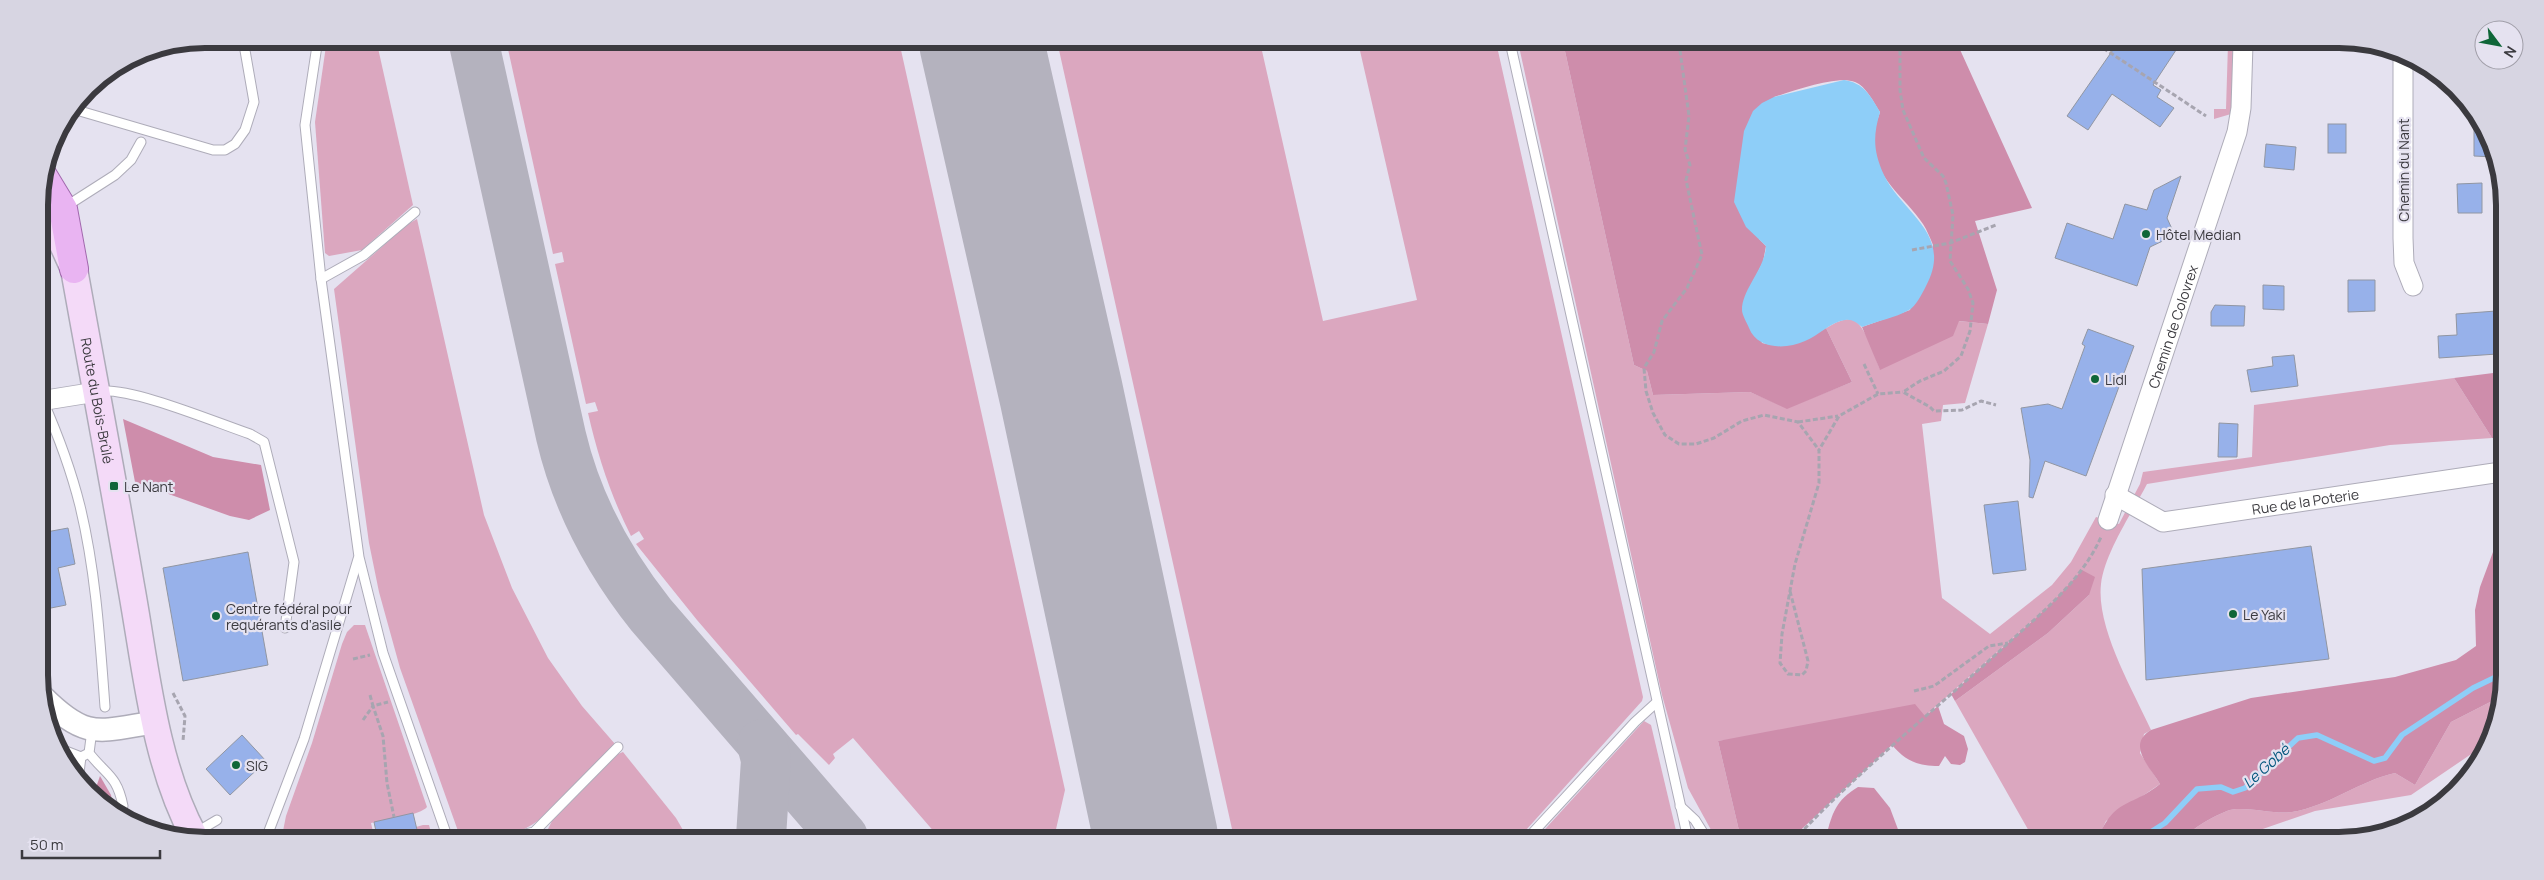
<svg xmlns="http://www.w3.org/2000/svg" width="2544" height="880" font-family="Manrope,sans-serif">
	<rect width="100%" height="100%" fill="#e5e2f0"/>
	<g fill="#dba7bf">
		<polygon points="327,39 376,39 413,205 362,250 329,256 325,253 315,122"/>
		<path d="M506,40L899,41L1065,790L1054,838L932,837L936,834L853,738L833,754L835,758L829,765L798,734L796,735L697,620L636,544L644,539L639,531L631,536C611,496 598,457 588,413L598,411L595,402L586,404L555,264L564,262L562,252L553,254Z"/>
		<polygon points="1057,41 1260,42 1323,321 1417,300 1358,42 1496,42 1643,697 1642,701 1518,839 1234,838"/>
		<path d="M1518,42H1563L1634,365L1647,371L1653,395L1750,392L1787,408L1852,382L1826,328C1834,324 1844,317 1853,320C1865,324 1875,358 1880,369L1958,321L1988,324L1965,403L1943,405L1941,421L1922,424L1942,598L1990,634L2052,585L2071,562L2096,517L2119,524L2140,484L2143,472L2252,457L2254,405L2454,378L2492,438L2390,445L2147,484C2132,513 2105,552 2101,584C2096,628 2133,690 2151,730L2144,734L2140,753L2160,784L2106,821L2097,840H2034L1955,701L2048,633L2089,595L2082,570L2049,606L1925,716L1718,741L1741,839H1716L1688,788L1662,695Z"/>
		<polygon points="2228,44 2234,44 2234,111 2231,114 2214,119 2214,109 2226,109"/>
		<path d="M417,219L484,515L512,588L548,658L582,706L615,744C586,774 545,830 503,836C489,838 472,836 457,836L458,831L400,668L379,592L369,543L334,289L408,224Z"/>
		<path d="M354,625H365L427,807C421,815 384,820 371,823L374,836H282L286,816L312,743L342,644L347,632Z"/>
		<path d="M2500,697V719L2489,742L2411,795L2315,811L2228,841L2183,840C2193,827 2212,817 2227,811C2241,805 2275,815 2292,812C2329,806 2359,781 2395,773L2415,785L2451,722Z"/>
		<polygon points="1644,721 1651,725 1678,839 1536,839"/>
		<polygon points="623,752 676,818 687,837 550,836 548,829 552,821 618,754"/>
		<polygon points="423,825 429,825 432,836 410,836 418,834 416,827"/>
	</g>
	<g fill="#ce8dab">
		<path d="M1563,42L1957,43L2032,208L1975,221L1997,290L1988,324L1959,321L1953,336L1880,370L1862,327L1910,310L1933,245C1930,238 1927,230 1923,224C1903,194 1871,178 1874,135C1874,127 1878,119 1880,112C1874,103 1866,86 1855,82C1837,75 1793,91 1774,97L1759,239L1766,246L1763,262L1747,293L1762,343C1788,349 1805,341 1826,328L1852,382L1787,409L1750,392L1653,395L1647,371L1634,365Z"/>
		<polygon points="2501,372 2501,439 2492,438 2454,378"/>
		<polygon points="123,419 213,457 261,465 270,510 249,520 230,516 135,482"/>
		<path d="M2495,484H2501L2500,697L2451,722L2415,785L2395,773C2359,781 2329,806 2292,812C2275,815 2241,805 2227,811C2212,817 2193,827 2183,840H2097C2116,796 2129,809 2160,784C2150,767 2126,745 2151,730L2251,698L2395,677L2456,660L2476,646L2475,610L2480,587L2493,552L2495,525Z"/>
		<polygon points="2082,570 2095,577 2089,595 2048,633 1955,701 1951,694 2049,606"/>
		<path d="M1915,704L1925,716L1938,706L1944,724L1964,736L1968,749L1965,762L1960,765L1951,764L1945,756L1939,766C1917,766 1906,761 1892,745L1790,840L1741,839L1718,741Z"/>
		<polygon points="100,776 111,795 114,813 93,796"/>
		<path d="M1858,787L1874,788L1890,808L1902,840H1828L1826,837C1832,813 1836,800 1858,787Z"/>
	</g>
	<path fill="#8ecef8" d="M1844,80C1864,83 1870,95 1880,112C1873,136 1873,151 1884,175C1902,213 1954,234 1926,286C1922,294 1916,306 1909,310C1895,318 1877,321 1862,327C1856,322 1852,319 1845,320C1830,322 1818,336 1805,341C1785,350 1757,349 1749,328C1747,323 1742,315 1742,310C1742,289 1765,269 1766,246L1746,227L1734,202L1744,131L1753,111L1762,103L1774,97Z"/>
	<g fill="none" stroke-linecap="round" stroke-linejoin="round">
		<polyline stroke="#8ecef8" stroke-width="5.5" points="2138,840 2165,823 2197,789 2221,787 2233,792 2245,788 2298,738 2317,735 2374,761 2385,758 2402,735 2473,688 2500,675"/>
		<g stroke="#b4b2be" stroke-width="50">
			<path d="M473,39L561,436C577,504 608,561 651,615L843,837"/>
			<polyline points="761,837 766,760 762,744"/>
			<polyline points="1146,838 1147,796"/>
		</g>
		<polyline stroke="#b4b2be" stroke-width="124" points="981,41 1061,393 1156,838"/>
	</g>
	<g fill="#97b1ea" stroke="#9196a2">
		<polygon points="2117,44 2180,44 2153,85 2161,90 2157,97 2174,108 2160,127 2112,94 2088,130 2067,116"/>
		<polygon points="2474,114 2494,157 2474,156"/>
		<rect x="2328" y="124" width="18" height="29"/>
		<polygon points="2266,144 2296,147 2294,170 2264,167"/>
		<polygon points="2181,176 2167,218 2172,229 2169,238 2150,247 2137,286 2055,258 2067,223 2113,239 2125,204 2147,210 2154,190"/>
		<polygon points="2482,183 2482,213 2458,213 2457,184"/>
		<polygon points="2348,280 2375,280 2375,311 2348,312"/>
		<polygon points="2263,285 2284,286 2284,310 2263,309"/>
		<polygon points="2215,305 2245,306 2244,326 2211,326 2211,312"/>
		<polygon points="2496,311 2497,354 2439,358 2438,336 2457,335 2456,314"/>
		<polygon points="2088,329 2134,346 2086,476 2045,461 2033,498 2029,497 2030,460 2021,408 2048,404 2062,409 2085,346 2082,344"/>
		<polygon points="2294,355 2298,386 2251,392 2247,370 2273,366 2272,357"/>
		<polygon points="2219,423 2238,424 2237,457 2218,457"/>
		<polygon points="2018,501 2026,570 1993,574 1984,505"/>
		<polygon points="68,528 75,564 58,568 66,605 41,610 41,533"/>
		<polygon points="2311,546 2329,659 2146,680 2142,569"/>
		<polygon points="248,552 268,665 183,681 163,568"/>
		<polygon points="242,735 266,761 230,795 206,769"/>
		<polygon points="413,813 418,834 408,836 377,836 374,822"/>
	</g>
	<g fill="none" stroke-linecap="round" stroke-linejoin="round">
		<defs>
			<g id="service">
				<polyline points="318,39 305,125 321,279 359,557 383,653 447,836"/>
				<polyline points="1510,42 1688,839"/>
				<polyline points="73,109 213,150 225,150 235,144 245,130 254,102 243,39"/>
				<polyline points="65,207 115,175 131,160 141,142"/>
				<polyline points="321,279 364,255 415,212"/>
				<path d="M99,391C134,388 212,421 250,434L264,442L294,562L285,628"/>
				<path d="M43,401C58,435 71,470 80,506C96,572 100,640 105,707"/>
				<path d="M92,730L89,753C106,775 117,775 123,806"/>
				<polyline points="63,750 81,757 89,753"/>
				<polyline points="78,780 81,757"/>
				<polyline points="1680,806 1695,820 1707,839"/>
				<polyline points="195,833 217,820"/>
				<polyline points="267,836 304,739 358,559"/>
				<polyline points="517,836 534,832 618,747"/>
				<polyline points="1527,839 1635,722 1657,702"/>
			</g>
			<g id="minor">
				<polyline points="2403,53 2403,238 2404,263 2413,286"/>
				<polyline points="40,401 96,392"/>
				<path id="s1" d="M2115,495L2163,522L2501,472"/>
				<path id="s2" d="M2108,520L2237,132L2241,108L2243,44"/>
			</g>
			<path id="tertiary" d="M42,696C87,741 98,731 156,722"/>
			<g id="secondary">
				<path id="s3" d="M39,206L59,236L74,269C93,375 113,480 131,586C146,668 154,762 194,836"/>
			</g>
			<polyline id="primary" points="43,176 63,209 74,269"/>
		</defs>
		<use href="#service" stroke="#aeacb9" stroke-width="11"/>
		<use href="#minor" stroke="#aeacb9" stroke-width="21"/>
		<use href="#tertiary" stroke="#aeacb9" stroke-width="25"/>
		<use href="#secondary" stroke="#aeacb9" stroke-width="29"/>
		<use href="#primary" stroke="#a269ae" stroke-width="30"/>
		<g stroke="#a7a5b0" stroke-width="3" stroke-dasharray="5 2.5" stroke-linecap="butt">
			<polyline points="1679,43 1689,116 1685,150 1690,165 1686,180 1702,255 1687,288 1662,321 1654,352 1644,368 1646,391 1653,413 1665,435 1679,444 1696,444 1714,438 1742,421 1764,415 1798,422 1819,450"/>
			<polyline points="1900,43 1900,90 1903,110 1924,158 1943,176 1946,183 1953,215 1950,261 1968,289 1973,303 1970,331 1961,356 1944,371 1920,381 1903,392 1930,407 1934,411 1962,410 1981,401 1996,405"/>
			<polyline points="2097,44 2206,116"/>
			<polyline points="1912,250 1950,243 1996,225"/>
			<polyline points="1864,364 1878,394"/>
			<polyline points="1798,422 1838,416"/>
			<polyline points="1790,591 1808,661 1806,671 1802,675 1788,674 1780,663 1782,634 1795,564 1819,483 1819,450 1839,416 1878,394 1903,392"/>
			<polyline points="353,659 370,655"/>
			<polyline points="1914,691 1934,686 1989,646 2008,643"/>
			<polyline points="173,693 185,716 183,741"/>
			<polyline points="370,695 373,706 388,702"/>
			<polyline points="363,720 373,706 383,736 387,783 394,817"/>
			<path d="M1794,840C1859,770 1934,711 2004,647C2040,614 2081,582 2101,537"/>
		</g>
		<use href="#service" stroke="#fff" stroke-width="9"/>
		<use href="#minor" stroke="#fff" stroke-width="19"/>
		<use href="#tertiary" stroke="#fff" stroke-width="22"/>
		<use href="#secondary" stroke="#f4daf8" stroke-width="26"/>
		<use href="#primary" stroke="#e9b4f2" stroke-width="28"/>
	</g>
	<g fill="#0f6638" stroke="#e5e2f0" stroke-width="2">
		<circle cx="2146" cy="234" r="5"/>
		<circle cx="2095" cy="379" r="5"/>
		<rect x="109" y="481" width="10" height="10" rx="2.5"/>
		<circle cx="2233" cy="614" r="5"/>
		<circle cx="216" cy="616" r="5"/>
		<circle cx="236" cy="765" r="5"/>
	</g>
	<g text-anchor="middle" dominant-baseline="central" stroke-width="4.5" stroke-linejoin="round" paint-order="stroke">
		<g font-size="14" fill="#3b3a3f" stroke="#e5e2f0">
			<text transform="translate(2403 170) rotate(-90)">Chemin du Nant</text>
			<text stroke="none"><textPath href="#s2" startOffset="204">Chemin de Colovrex</textPath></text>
			<text stroke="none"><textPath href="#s3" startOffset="206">Route du Bois-Brûlé</textPath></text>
			<text stroke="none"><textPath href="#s1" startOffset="199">Rue de la Poterie</textPath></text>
		</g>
		<g font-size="14" fill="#3b3a3f" stroke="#e5e2f0" text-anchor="start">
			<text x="2156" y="234">Hôtel Median</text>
			<text x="2105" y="379">Lidl</text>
			<text x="124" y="486">Le Nant</text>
			<text x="226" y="608">Centre fédéral pour<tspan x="226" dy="16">requérants d’asile</tspan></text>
			<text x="2243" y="614">Le Yaki</text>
			<text x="246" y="765">SIG</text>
		</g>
		<g font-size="15" font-style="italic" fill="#05587f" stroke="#e5e2f0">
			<text transform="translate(2266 766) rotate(-42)">Le Gobé</text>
		</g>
	</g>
	<path d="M0 0H2544V880H0ZM205 48H2339A157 157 0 0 1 2496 205V675A157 157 0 0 1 2339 832H205A157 157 0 0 1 48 675V205A157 157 0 0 1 205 48Z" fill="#d7d5e2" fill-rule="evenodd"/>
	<path fill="none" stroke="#3b3a3f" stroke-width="6" d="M205 48H2339A157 157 0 0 1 2496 205V675A157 157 0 0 1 2339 832H205A157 157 0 0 1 48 675V205A157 157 0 0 1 205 48Z"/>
	<g transform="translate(2499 45) rotate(122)"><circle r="24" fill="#e5e2f0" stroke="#a19fa9"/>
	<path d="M0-4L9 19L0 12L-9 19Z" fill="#0f6638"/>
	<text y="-8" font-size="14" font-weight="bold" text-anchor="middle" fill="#3b3a3f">N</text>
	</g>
	<path d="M22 850v8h138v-8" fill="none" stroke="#3b3a3f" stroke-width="2.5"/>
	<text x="30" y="850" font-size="15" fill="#3b3a3f" stroke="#e5e2f0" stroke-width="4" paint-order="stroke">50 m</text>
</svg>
